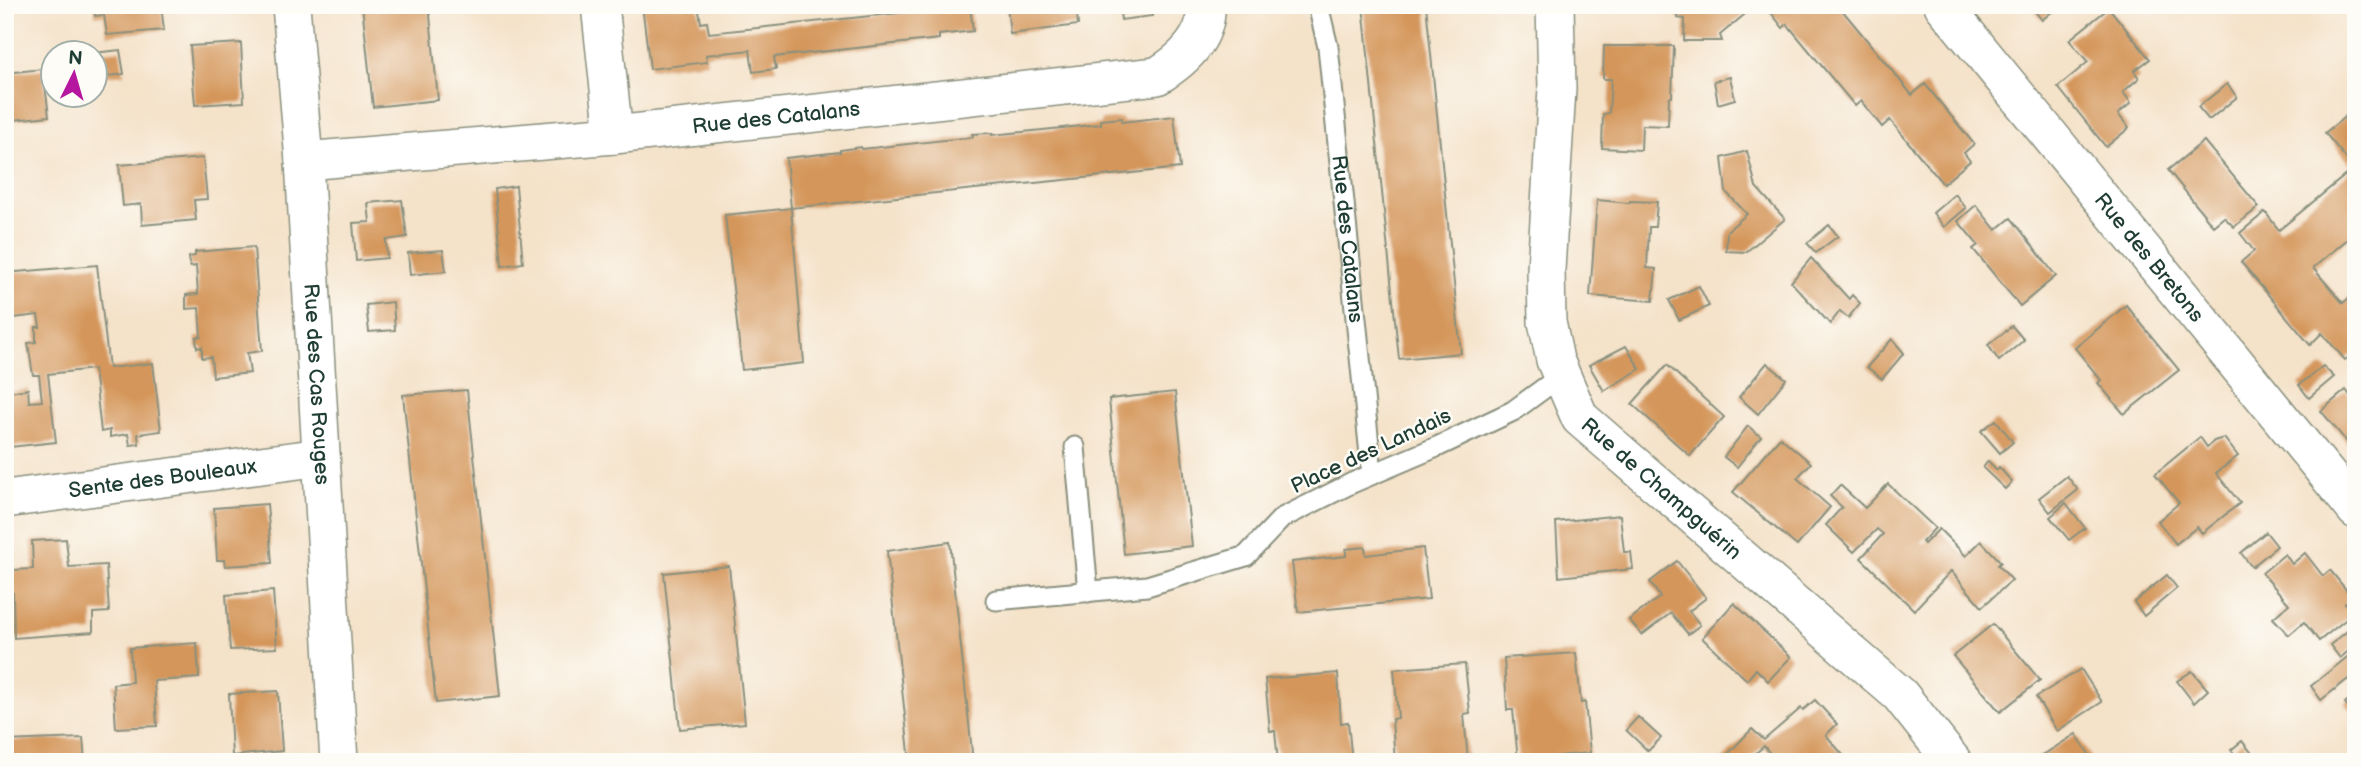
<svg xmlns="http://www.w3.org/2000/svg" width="2361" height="767" font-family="'Balsamiq Sans',sans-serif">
	<rect width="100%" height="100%" fill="#fdfcf7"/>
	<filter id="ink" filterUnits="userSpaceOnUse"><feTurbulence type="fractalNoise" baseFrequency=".0143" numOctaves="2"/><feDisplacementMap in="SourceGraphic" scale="14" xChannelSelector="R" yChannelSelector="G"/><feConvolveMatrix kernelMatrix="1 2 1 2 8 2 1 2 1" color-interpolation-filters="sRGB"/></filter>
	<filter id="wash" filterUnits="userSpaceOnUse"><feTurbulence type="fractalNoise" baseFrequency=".00686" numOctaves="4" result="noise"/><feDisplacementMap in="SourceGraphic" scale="28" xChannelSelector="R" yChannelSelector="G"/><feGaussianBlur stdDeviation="1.57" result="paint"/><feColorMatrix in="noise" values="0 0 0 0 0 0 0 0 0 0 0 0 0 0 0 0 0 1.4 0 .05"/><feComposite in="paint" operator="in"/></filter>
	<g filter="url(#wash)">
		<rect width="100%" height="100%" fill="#f4e2c9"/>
		<g id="blocks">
			<g fill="#d4965a">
				<polygon points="94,5 161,5 164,30 107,35 104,15 95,16"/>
				<polygon points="362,5 429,5 438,100 373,107"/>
				<polygon points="642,5 698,5 701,23 707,22 709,33 909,12 935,8 934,5 970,5 973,31 939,35 939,39 774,57 776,69 753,72 750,50 706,55 707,62 650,69"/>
				<polygon points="1007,5 1076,5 1078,25 1010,34"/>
				<polygon points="1119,5 1151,5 1152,16 1121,20"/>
				<polygon points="1363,5 1426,5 1461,353 1399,359"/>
				<polygon points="1677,5 1714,5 1714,7 1717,5 1756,5 1720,35 1722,41 1684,41 1685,19 1677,18"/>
				<polygon points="1765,5 1838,5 1912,95 1925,84 1974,144 1964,153 1970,161 1943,184 1890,120 1882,127 1861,101 1855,106 1787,24 1783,28"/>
				<polygon points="2030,5 2060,5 2042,20"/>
				<polygon points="2109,8 2150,59 2134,71 2139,78 2123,92 2131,103 2118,114 2129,128 2106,147 2058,87 2088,62 2069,40"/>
				<polygon points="241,43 244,102 195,105 190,46"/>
				<polygon points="1604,46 1674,46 1672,97 1669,98 1668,126 1642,125 1641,150 1602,148 1603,114 1609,113 1611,79 1603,79"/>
				<polygon points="120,50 124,74 94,78 94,53"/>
				<polygon points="43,69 49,116 5,121 5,73"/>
				<polygon points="1730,77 1735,99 1718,104 1714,81"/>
				<polygon points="2227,84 2237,97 2209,120 2198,107"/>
				<polygon points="2352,111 2356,116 2356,232 2313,268 2343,303 2356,292 2356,352 2345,360 2322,333 2310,345 2241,262 2254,251 2240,233 2265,212 2279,230 2354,168 2325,133"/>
				<polygon points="1174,116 1180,168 791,208 786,158 840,152 840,150 861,147 862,149 973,137 972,134 992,133 992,135 1101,124 1101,120 1122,118 1122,122"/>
				<polygon points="2204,141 2259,207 2234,227 2224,217 2213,226 2168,170"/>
				<polygon points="1747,151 1756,187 1785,219 1746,252 1726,251 1727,231 1747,214 1726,192 1722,158"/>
				<polygon points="203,158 207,199 194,200 196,220 142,225 141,204 123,206 119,165"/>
				<polygon points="516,186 523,263 502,266 495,189"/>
				<polygon points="1955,194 1966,208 1944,227 1933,213"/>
				<polygon points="402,200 407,237 386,240 387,258 356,261 353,223 370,222 368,203"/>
				<polygon points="1597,200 1629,203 1630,201 1657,202 1655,227 1649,227 1647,268 1656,269 1653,301 1590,296"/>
				<polygon points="1976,205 1996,230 2011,218 2056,276 2020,306 1973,249 1978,245 1958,221"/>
				<polygon points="791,208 804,363 742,370 725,215"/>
				<polygon points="1829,225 1838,236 1816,253 1807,243"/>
				<polygon points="254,247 262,351 247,353 250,373 213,377 211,357 202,358 202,347 197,348 196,337 201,337 199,308 186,309 186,295 198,294 196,266 190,267 189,257 195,256 195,252"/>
				<polygon points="443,250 446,271 410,275 408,253"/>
				<polygon points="1811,258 1849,299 1852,295 1860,303 1848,318 1840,311 1830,324 1791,282"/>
				<polygon points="97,265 109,368 153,363 161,431 138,434 139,444 130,445 128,434 110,437 110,430 101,432 94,369 48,374 56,442 10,447 8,431 5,431 5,405 10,405 9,392 28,389 29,402 42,401 39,375 33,375 28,343 36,342 36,327 40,327 38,315 5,319 5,273"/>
				<polygon points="1699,286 1709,306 1679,320 1669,300"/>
				<polygon points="393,302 395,330 369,332 366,305"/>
				<polygon points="2126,305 2179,370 2124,414 2098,383 2101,380 2075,348"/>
				<polygon points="2012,326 2024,340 1999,361 1988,345"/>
				<polygon points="1892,339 1904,353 1882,379 1867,367"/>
				<polygon points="1626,346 1640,369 1604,391 1589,365"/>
				<polygon points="1767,363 1786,379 1758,414 1739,397"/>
				<polygon points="1667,365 1724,417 1690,456 1632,404"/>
				<polygon points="2323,366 2334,377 2309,398 2299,385"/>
				<polygon points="467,390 500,696 436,703 403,395"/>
				<polygon points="2346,390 2352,398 2356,395 2356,453 2321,411"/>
				<polygon points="1175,392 1192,546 1124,554 1109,399"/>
				<polygon points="1996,420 2013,442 2000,453 1981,431"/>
				<polygon points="1748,426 1761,437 1737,467 1724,457"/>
				<polygon points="1780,437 1811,463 1797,478 1830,507 1797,546 1733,492"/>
				<polygon points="2200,437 2207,447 2214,441 2224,438 2238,456 2216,473 2240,503 2202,533 2197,527 2176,544 2158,521 2179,503 2155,474"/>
				<polygon points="1988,461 1997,470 1999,467 2012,482 2005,489 1983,468"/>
				<polygon points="2067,476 2078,490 2050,512 2039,498"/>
				<polygon points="1888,484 1935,528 1922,542 1924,544 1939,529 1966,556 1981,541 2001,562 1998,565 2012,580 1982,607 1951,571 1914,610 1861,558 1883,534 1877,529 1854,552 1826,525 1842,507 1830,496 1840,485 1865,508"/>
				<polygon points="2066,503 2085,528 2069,540 2050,517"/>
				<polygon points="267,504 272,563 225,566 224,560 217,560 214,508"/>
				<polygon points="1620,515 1624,552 1631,552 1633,569 1559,577 1556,522"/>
				<polygon points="2266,532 2277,546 2252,567 2241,553"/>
				<polygon points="66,539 69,567 106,565 109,612 93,613 93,632 14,638 13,593 5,593 5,555 11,555 12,570 33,569 32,541"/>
				<polygon points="950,542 973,762 910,762 887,551"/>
				<polygon points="1365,547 1366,555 1423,548 1429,599 1298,612 1292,562 1346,556 1346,549"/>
				<polygon points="2305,553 2323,576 2330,570 2352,597 2345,603 2354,613 2319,641 2304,622 2289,635 2273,618 2289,604 2262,573 2285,554 2292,564"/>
				<polygon points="1677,561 1706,598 1689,611 1700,625 1688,634 1671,613 1642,635 1629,620 1660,597 1650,582"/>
				<polygon points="729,566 745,723 680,729 664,573"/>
				<polygon points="2167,575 2177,588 2144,616 2134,602"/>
				<polygon points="273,591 277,648 230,650 226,595"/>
				<polygon points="1734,603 1791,657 1768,681 1756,669 1747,680 1702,638"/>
				<polygon points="1993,624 2040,680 2000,712 1953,656"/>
				<polygon points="2356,624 2356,645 2340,658 2330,645"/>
				<polygon points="197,643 199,678 154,681 157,726 116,728 113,684 132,682 130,648"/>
				<polygon points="2356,650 2356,673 2321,700 2311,686"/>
				<polygon points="1576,653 1581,703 1585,702 1590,753 1518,760 1513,710 1507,710 1504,658"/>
				<polygon points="1465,664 1470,713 1464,714 1468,762 1395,762 1392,719 1398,718 1394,669"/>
				<polygon points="2081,669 2102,702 2057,731 2036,697"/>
				<polygon points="2192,671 2208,690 2194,703 2177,681"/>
				<polygon points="1338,673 1341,723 1348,722 1352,762 1278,762 1275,731 1270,731 1265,679"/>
				<polygon points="278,691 282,751 232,756 229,694"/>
				<polygon points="2356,694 2356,717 2345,703"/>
				<polygon points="1815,700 1837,724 1826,735 1849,762 1777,762 1764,746 1746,762 1720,762 1752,729 1764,740 1801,708 1803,710"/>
				<polygon points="1638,717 1661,738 1648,751 1626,730"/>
				<polygon points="2076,734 2094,762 2032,762"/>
				<polygon points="83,738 85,762 5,762 5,741"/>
				<polygon points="2242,741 2259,762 2240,762 2231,750"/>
			</g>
		</g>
	</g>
	<g filter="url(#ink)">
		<use href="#blocks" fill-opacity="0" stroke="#8a907e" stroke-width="2"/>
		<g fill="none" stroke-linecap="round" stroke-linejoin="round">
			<defs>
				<g id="lane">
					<path id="s1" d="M1318,5L1328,47L1372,474"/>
					<polyline points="1075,447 1088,592"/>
					<polyline points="996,600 1147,586 1246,556 1282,518 1352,483 1439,446 1513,411 1562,375"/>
				</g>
				<g id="street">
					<path id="s2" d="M291,5L304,161L339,762"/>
					<polyline points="600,5 614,135"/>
					<path id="s3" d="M1555,5L1557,89L1546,270L1547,322L1555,360L1580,418L1900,695L1953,762"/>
					<path id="s4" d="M1943,5L2356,510"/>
					<path id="s5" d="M304,161L614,135L1157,76C1182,61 1208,38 1206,5"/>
					<path id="s6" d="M5,499L321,457"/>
				</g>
			</defs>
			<use href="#lane" stroke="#8a907e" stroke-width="23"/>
			<use href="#street" stroke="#8a907e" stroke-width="40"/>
			<use href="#lane" stroke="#fff" stroke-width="19"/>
			<use href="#street" stroke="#fff" stroke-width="37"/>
		</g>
	</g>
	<g text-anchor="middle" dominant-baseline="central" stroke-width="5" stroke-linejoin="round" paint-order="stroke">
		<g font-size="21" fill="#1f3d34" stroke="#fdfcf7">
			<text stroke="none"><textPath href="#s5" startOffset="474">Rue des Catalans</textPath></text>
			<text stroke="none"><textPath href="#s1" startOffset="236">Rue des Catalans</textPath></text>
			<text stroke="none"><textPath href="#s4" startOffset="326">Rue des Bretons</textPath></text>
			<text stroke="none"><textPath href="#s2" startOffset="380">Rue des Cas Rouges</textPath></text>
			<text transform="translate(1371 451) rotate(-25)">Place des Landais</text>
			<text stroke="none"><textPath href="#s6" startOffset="159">Sente des Bouleaux</textPath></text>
			<text stroke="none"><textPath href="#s3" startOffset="527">Rue de Champguérin</textPath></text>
		</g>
	</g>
	<rect width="2361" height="767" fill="none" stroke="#fdfcf7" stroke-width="28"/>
	<g transform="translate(74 74) rotate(5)"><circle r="33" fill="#fdfcf7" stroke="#a4b0a9" stroke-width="2"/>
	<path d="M0-5L12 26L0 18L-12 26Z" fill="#b5179e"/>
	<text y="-10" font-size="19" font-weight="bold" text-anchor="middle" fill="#1f3d34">N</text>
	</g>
</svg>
